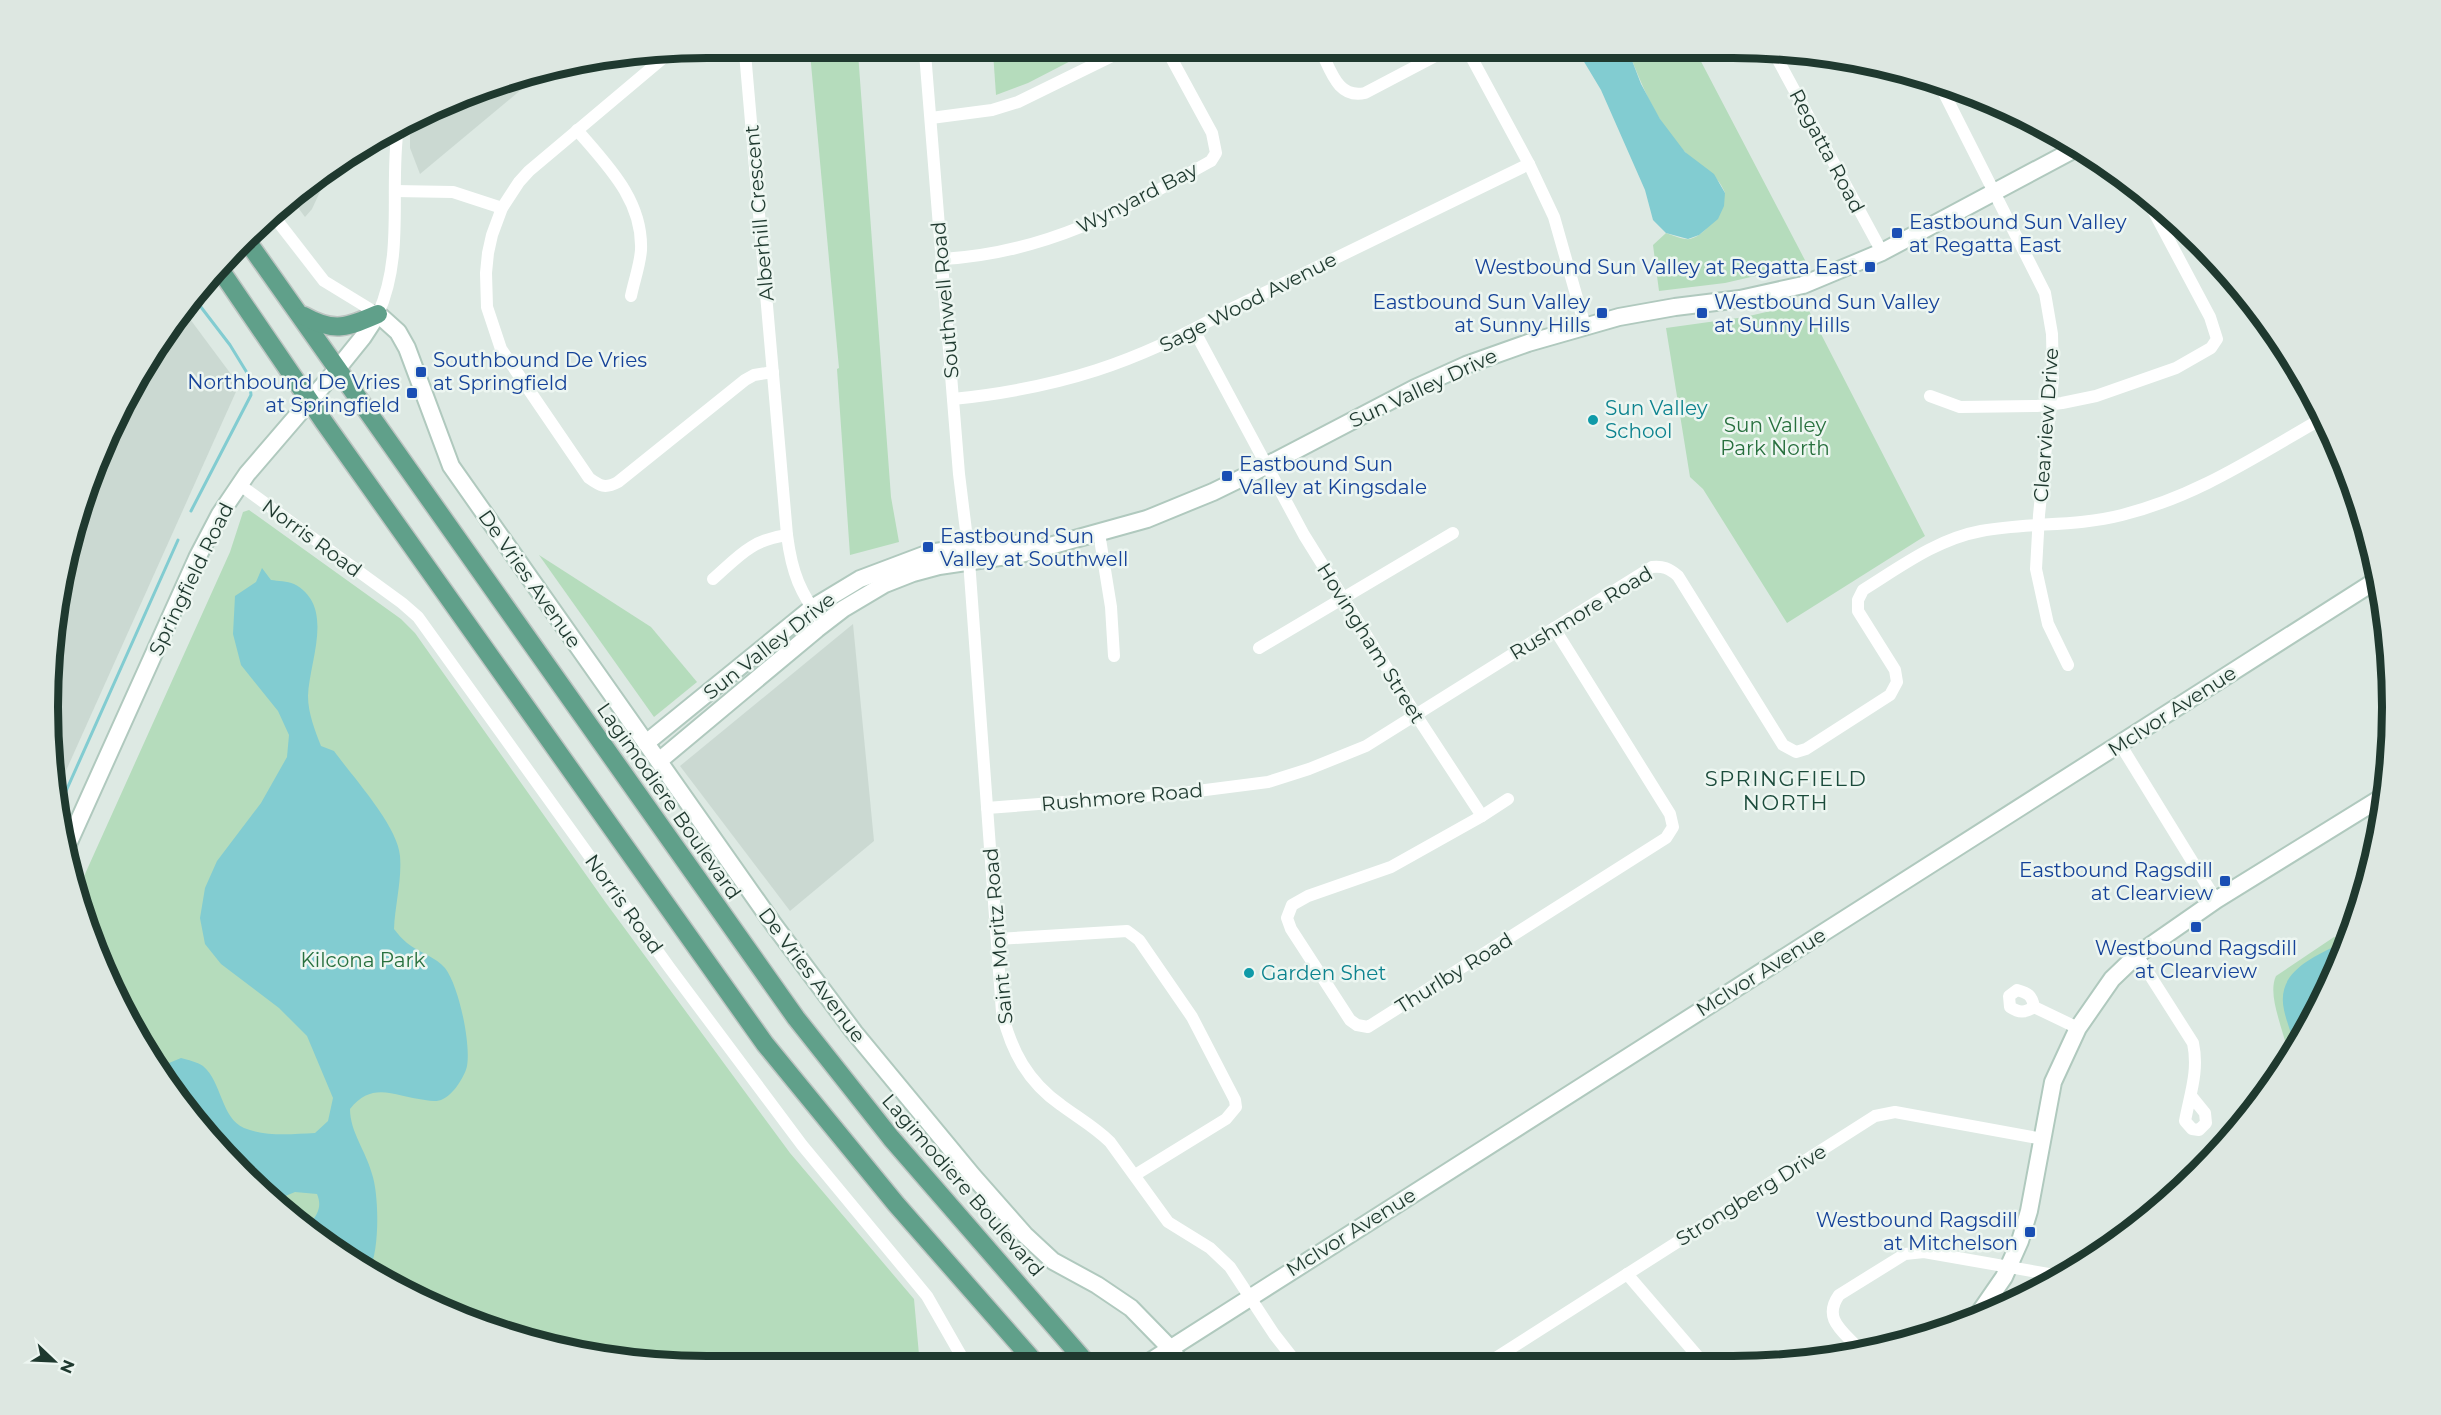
<svg xmlns="http://www.w3.org/2000/svg" width="2441" height="1415" font-family="Montserrat,sans-serif">
	<rect width="100%" height="100%" fill="#dde9e3"/>
	<g fill="#cbd9d2">
		<polygon points="542,72 504,104 420,174 410,148 410,125 413,118 496,83"/>
		<polygon points="331,168 312,209 305,217 291,198 306,184"/>
		<polygon points="184,311 239,385 56,793 48,708 71,536 116,416 159,341"/>
		<polygon points="853,624 874,841 790,911 680,766"/>
	</g>
	<g fill="#b5dcbc">
		<path d="M1628,50H1695L1807,264L1725,283L1659,291L1653,245L1666,233C1672,235 1683,240 1690,239C1710,234 1717,210 1725,193C1717,172 1698,166 1684,151C1657,123 1642,86 1628,50Z"/>
		<polygon points="993,52 1088,52 1028,83 996,95"/>
		<polygon points="810,53 858,53 891,497 899,542 850,555 837,369 839,368"/>
		<polygon points="1805,303 1925,536 1787,623 1703,489 1690,477 1666,328 1745,317"/>
		<polygon points="249,510 401,619 415,633 606,903 790,1153 914,1299 920,1366 664,1366 495,1332 341,1256 272,1203 184,1109 136,1037 83,920 76,894 230,552 243,512"/>
		<polygon points="539,555 651,627 697,682 654,717"/>
		<path d="M2334,937L2348,943L2343,960L2289,1060C2287,1036 2266,997 2276,976Z"/>
	</g>
	<g fill="#82ccd1">
		<polygon points="1577,50 1628,50 1641,84 1660,119 1685,152 1714,174 1725,193 1724,206 1718,219 1699,235 1688,239 1666,233 1653,220 1645,190 1601,90"/>
		<path d="M262,568L271,580C278,581 287,581 294,584C336,606 309,661 308,696C308,713 315,731 321,746L334,751C352,776 398,826 400,856C402,880 395,905 394,929C398,934 402,939 407,943C418,952 436,957 445,968C459,986 471,1044 467,1066C465,1076 453,1095 443,1099C438,1102 431,1101 425,1100C395,1097 373,1080 350,1109C350,1132 366,1151 372,1174C379,1194 380,1251 369,1270L341,1256L301,1225L311,1223C318,1213 322,1206 317,1194L295,1192L271,1202L184,1109L157,1068L181,1058C188,1060 197,1062 203,1066C222,1082 221,1118 244,1128C266,1137 292,1134 315,1133L328,1121L333,1098L307,1036L279,1008L221,964L205,944L200,918L205,888L217,861L261,803L287,757L289,735L278,711L241,665L233,634L235,596L256,582Z"/>
		<path d="M2337,945L2346,949L2343,960L2295,1050C2293,1036 2287,1024 2284,1010C2276,973 2310,959 2337,945Z"/>
	</g>
	<g fill="none" stroke-linecap="round" stroke-linejoin="round">
		<g stroke="#82ccd1" stroke-width="3">
			<polyline points="191,511 251,395 249,376 230,345 194,298"/>
			<polyline points="58,809 178,540"/>
		</g>
		<defs>
			<g id="secondary">
				<polyline points="646,743 812,608 860,579 929,553 968,547 1026,543"/>
				<polyline points="659,761 817,629 843,609 885,584 913,573 939,566 1021,554 1147,519 1213,492 1256,471 1415,388 1466,365 1528,343 1619,317 1675,307 1740,299 1803,285 1882,252 2077,148"/>
				<polyline points="65,851 197,558 220,514 247,474 338,368 363,337 378,314 398,332 407,348 451,466 774,925 854,1032 973,1176 1025,1235 1053,1261 1097,1285 1131,1308 1170,1348 1183,1366"/>
				<polyline points="1975,1319 2004,1277 2020,1241 2029,1211 2053,1082 2078,1028 2112,979 2137,955 2216,900 2384,796"/>
				<polyline points="1143,1366 2380,578"/>
			</g>
			<g id="primary">
				<polyline points="245,238 796,1018 891,1138 1089,1366"/>
				<polyline points="219,268 324,422 765,1044 896,1204 1038,1366"/>
				<path d="M304,316C334,333 348,327 378,314"/>
			</g>
		</defs>
		<use href="#secondary" stroke="#b0c9be" stroke-width="20"/>
		<use href="#primary" stroke="#bcc4c1" stroke-width="21"/>
		<g stroke="#fff" stroke-width="12">
			<polyline points="1772,49 1882,252"/>
			<path d="M1321,51C1331,71 1338,99 1365,93L1445,51"/>
			<polyline points="1468,51 1529,164 1554,217 1585,326"/>
			<path d="M745,53L787,535C792,574 800,592 823,624"/>
			<path d="M925,53L959,474L968,547L1002,1012C1011,1051 1028,1082 1061,1105C1077,1117 1095,1127 1110,1142L1168,1222L1210,1248L1230,1267L1274,1334L1299,1366"/>
			<path d="M668,54L529,171L519,182L502,208L492,235L488,253L486,273L487,307L501,349L589,478C600,486 605,489 618,482L745,380L754,375L773,372"/>
			<polyline points="1938,81 2045,293 2052,334 2053,379 2039,515 2036,569 2048,624 2068,665"/>
			<polyline points="931,118 992,110 1018,102 1120,52"/>
			<path d="M577,130C607,165 643,200 641,250C640,265 634,281 631,296"/>
			<polyline points="395,191 453,192 502,208"/>
			<path d="M272,214L324,281L378,314C405,254 389,190 398,127"/>
			<path d="M943,259C1047,253 1123,210 1211,161L1216,153L1212,133L1168,52"/>
			<polyline points="1194,330 1304,535 1416,715 1482,816"/>
			<polyline points="1930,396 1960,407 2037,406 2062,403 2096,396 2176,368 2211,348 2217,339 2210,317 2146,197"/>
			<path d="M953,399C1060,388 1136,363 1229,310L1529,164"/>
			<polyline points="240,485 402,603 418,617 669,967 802,1145 927,1296 967,1366"/>
			<polyline points="1099,533 1111,607 1114,656"/>
			<path d="M713,579C739,556 751,540 787,535"/>
			<polyline points="1259,648 1453,533"/>
			<polyline points="2120,744 2216,900"/>
			<polyline points="1508,799 1482,816 1391,867 1308,896 1292,905 1287,918 1291,929 1350,1020 1357,1025 1368,1027 1666,838 1673,827 1670,814 1554,628"/>
			<polyline points="2373,803 2382,818"/>
			<path d="M987,808L1182,793L1268,782L1309,769L1366,746L1652,567C1663,566 1669,568 1678,576L1783,745L1796,752L1806,749L1890,695L1897,682L1895,670L1858,611V600L1863,590C1900,567 1937,539 1981,531C2028,522 2075,527 2122,515C2198,496 2256,456 2323,418"/>
			<polyline points="998,939 1127,931 1139,940 1192,1017 1235,1100 1236,1107 1226,1119 1135,1175"/>
			<path d="M2137,955L2193,1043C2199,1071 2190,1094 2185,1121L2192,1129L2199,1130L2206,1123L2205,1113L2192,1097"/>
			<path d="M2034,1007C2032,995 2028,993 2017,990L2009,996L2010,1007C2019,1013 2025,1013 2034,1007L2078,1028"/>
			<polyline points="1627,1274 1706,1366"/>
			<path d="M1859,1349C1843,1331 1822,1319 1839,1295L1905,1254L1924,1252L2066,1277"/>
			<polyline points="1483,1366 1875,1116 1895,1112 2043,1139"/>
		</g>
		<use href="#secondary" stroke="#fff" stroke-width="16"/>
		<use href="#primary" stroke="#60a08a" stroke-width="18"/>
	</g>
	<g fill="#1a4fb4" stroke="#edf6f1" stroke-width="2">
		<rect x="1891" y="227" width="12" height="12" rx="3"/>
		<rect x="1864" y="261" width="12" height="12" rx="3"/>
		<rect x="1596" y="307" width="12" height="12" rx="3"/>
		<rect x="1696" y="307" width="12" height="12" rx="3"/>
		<rect x="415" y="366" width="12" height="12" rx="3"/>
		<rect x="406" y="387" width="12" height="12" rx="3"/>
		<rect x="1221" y="470" width="12" height="12" rx="3"/>
		<rect x="922" y="541" width="12" height="12" rx="3"/>
		<rect x="2219" y="875" width="12" height="12" rx="3"/>
		<rect x="2190" y="921" width="12" height="12" rx="3"/>
		<rect x="2024" y="1226" width="12" height="12" rx="3"/>
	</g>
	<g fill="#0f9aa8" stroke="#edf6f1" stroke-width="2">
		<circle cx="1593" cy="420" r="6"/>
		<circle cx="1249" cy="973" r="6"/>
	</g>
	<g text-anchor="middle" dominant-baseline="central" stroke-width="5" stroke-linejoin="round" paint-order="stroke">
		<g font-size="20" fill="#1f392f" stroke="#edf6f1">
			<text transform="translate(1827 151) rotate(62)">Regatta Road</text>
			<text transform="translate(1137 198) rotate(-27)">Wynyard Bay</text>
			<text transform="translate(759 213) rotate(-95)">Alberhill Crescent</text>
			<text transform="translate(945 300) rotate(-95)">Southwell Road</text>
			<text transform="translate(1248 302) rotate(-27)">Sage Wood Avenue</text>
			<text transform="translate(1423 388) rotate(-25)">Sun Valley Drive</text>
			<text transform="translate(2046 425) rotate(-86)">Clearview Drive</text>
			<text transform="translate(312 538) rotate(36)">Norris Road</text>
			<text transform="translate(191 579) rotate(-64)">Springfield Road</text>
			<text transform="translate(530 579) rotate(55)">De Vries Avenue</text>
			<text transform="translate(1581 613) rotate(-31)">Rushmore Road</text>
			<text transform="translate(1371 643) rotate(58)">Hovingham Street</text>
			<text transform="translate(769 646) rotate(-38)">Sun Valley Drive</text>
			<text transform="translate(2172 711) rotate(-33)">McIvor Avenue</text>
			<text transform="translate(1122 797) rotate(-5)">Rushmore Road</text>
			<text transform="translate(669 801) rotate(55)">Lagimodiere Boulevard</text>
			<text transform="translate(624 904) rotate(54)">Norris Road</text>
			<text transform="translate(998 936) rotate(-95)">Saint Moritz Road</text>
			<text transform="translate(1761 972) rotate(-32)">McIvor Avenue</text>
			<text transform="translate(1454 973) rotate(-32)">Thurlby Road</text>
			<text transform="translate(812 975) rotate(53)">De Vries Avenue</text>
			<text transform="translate(963 1185) rotate(49)">Lagimodiere Boulevard</text>
			<text transform="translate(1751 1195) rotate(-32)">Strongberg Drive</text>
			<text transform="translate(1351 1232) rotate(-32)">McIvor Avenue</text>
		</g>
		<g font-size="20" fill="#164399" stroke="#edf6f1" text-anchor="start">
			<text x="1909" y="222">Eastbound Sun Valley<tspan x="1909" dy="23">at Regatta East</tspan></text>
			<text x="1858" y="267" text-anchor="end">Westbound Sun Valley at Regatta East</text>
			<text x="1590" y="302" text-anchor="end">Eastbound Sun Valley<tspan x="1590" dy="23">at Sunny Hills</tspan></text>
			<text x="1714" y="302">Westbound Sun Valley<tspan x="1714" dy="23">at Sunny Hills</tspan></text>
			<text x="433" y="360">Southbound De Vries<tspan x="433" dy="23">at Springfield</tspan></text>
			<text x="400" y="382" text-anchor="end">Northbound De Vries<tspan x="400" dy="23">at Springfield</tspan></text>
			<text x="1239" y="464">Eastbound Sun<tspan x="1239" dy="23">Valley at Kingsdale</tspan></text>
			<text x="940" y="536">Eastbound Sun<tspan x="940" dy="23">Valley at Southwell</tspan></text>
			<text x="2213" y="870" text-anchor="end">Eastbound Ragsdill<tspan x="2213" dy="23">at Clearview</tspan></text>
			<text x="2196" y="948" text-anchor="middle">Westbound Ragsdill<tspan x="2196" dy="23">at Clearview</tspan></text>
			<text x="2018" y="1220" text-anchor="end">Westbound Ragsdill<tspan x="2018" dy="23">at Mitchelson</tspan></text>
		</g>
		<g font-size="20" fill="#0d838f" stroke="#edf6f1" text-anchor="start">
			<text x="1605" y="408">Sun Valley<tspan x="1605" dy="23">School</tspan></text>
			<text x="1261" y="973">Garden Shet</text>
		</g>
		<g font-size="20" fill="#28703e" stroke="#edf6f1">
			<text x="1775" y="425">Sun Valley<tspan x="1775" dy="23">Park North</tspan></text>
			<text x="363" y="960">Kilcona Park</text>
		</g>
		<g font-size="21" letter-spacing="1.5" fill="#1b4b3b" stroke="#edf6f1">
			<text x="1786" y="778">SPRINGFIELD<tspan x="1786" dy="24">NORTH</tspan></text>
		</g>
	</g>
	<path d="M0 0H2441V1415H0ZM707 58H1733A649 649 0 0 1 2382 707V707A649 649 0 0 1 1733 1356H707A649 649 0 0 1 58 707V707A649 649 0 0 1 707 58Z" fill="#dde7e1" fill-rule="evenodd"/>
	<path fill="none" stroke="#1f392f" stroke-width="8" d="M707 58H1733A649 649 0 0 1 2382 707V707A649 649 0 0 1 1733 1356H707A649 649 0 0 1 58 707V707A649 649 0 0 1 707 58Z"/>
	<g transform="translate(54 1361) rotate(113)" stroke="#edf6f1" stroke-width="4.5" paint-order="stroke">
	<path d="M0-4.5L10 22L0 15L-10 22Z" fill="#1f392f"/>
	<text y="-9" font-size="16" font-weight="bold" text-anchor="middle" fill="#1f392f">N</text>
	</g>
</svg>
